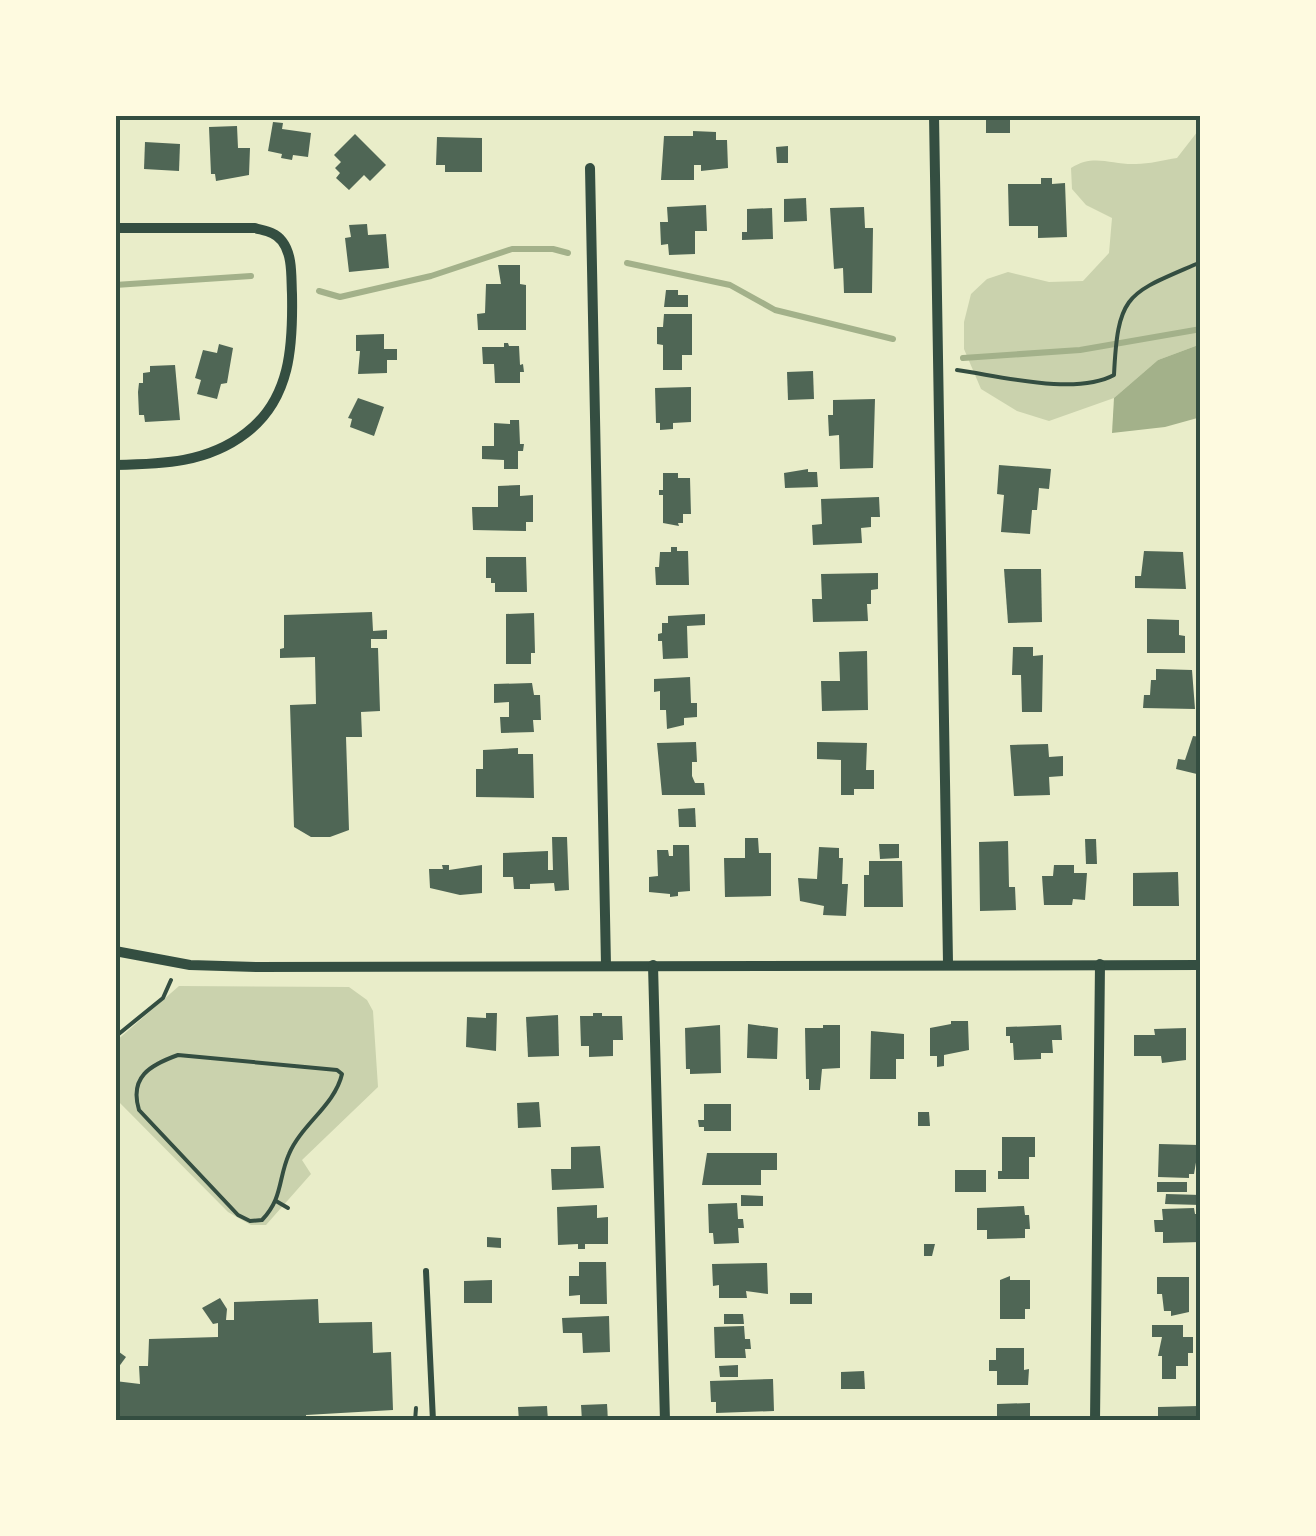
<svg xmlns="http://www.w3.org/2000/svg" width="1316" height="1536" font-family="'Titillium Web',sans-serif">
	<rect width="100%" height="100%" fill="#e9edc9"/>
	<g fill="#cad2ad">
		<path d="M1201,127V344L1158,360L1114,398L1049,421L1017,411L981,389L964,349V322L971,294L987,279L1008,272L1049,282L1083,281L1109,253L1112,218L1086,205L1072,189L1071,168C1094,153 1111,165 1136,164C1149,164 1164,160 1177,158Z"/>
		<polygon points="179,986 349,987 367,1000 373,1011 378,1087 302,1160 311,1174 266,1225 251,1225 228,1212 115,1098 115,1042"/>
	</g>
	<polygon fill="#a3b18a" points="1201,344 1201,417 1165,427 1112,433 1114,398 1158,360"/>
	<g fill="none" stroke-linecap="round" stroke-linejoin="round">
		<g stroke="#a3b18a" stroke-width="6">
			<polyline points="627,263 730,285 775,310 893,339"/>
			<polyline points="115,285 251,276"/>
			<polyline points="319,291 340,297 431,276 512,249 553,249 568,253"/>
			<polyline points="963,358 1080,350 1201,329"/>
		</g>
	</g>
	<g fill="#4f6655">
		<polygon points="986,115 1025,115 1025,120 1010,119 1010,133 986,133"/>
		<polygon points="273,122 283,123 282,129 311,133 308,157 293,155 292,160 281,158 282,154 268,151"/>
		<polygon points="237,126 238,148 250,148 249,175 216,181 215,174 211,174 209,127"/>
		<polygon points="693,131 716,132 716,140 727,140 728,168 701,171 701,165 694,165 694,180 661,180 664,136 693,136"/>
		<polygon points="355,134 386,165 370,181 364,175 349,190 336,178 340,173 335,168 341,162 334,155"/>
		<polygon points="437,137 482,138 482,172 445,172 445,165 436,165"/>
		<polygon points="145,142 180,144 179,171 144,169"/>
		<polygon points="788,146 788,163 777,163 776,147"/>
		<polygon points="1041,178 1052,178 1052,184 1065,183 1067,237 1038,238 1038,226 1009,226 1008,184 1041,184"/>
		<polygon points="806,198 807,221 784,222 784,199"/>
		<polygon points="706,205 707,231 695,231 695,254 669,255 668,244 661,245 660,222 668,222 667,207"/>
		<polygon points="864,207 865,228 873,228 872,293 844,293 843,268 834,269 830,208"/>
		<polygon points="772,208 773,239 742,240 742,232 747,232 747,209"/>
		<polygon points="367,224 368,235 386,234 389,268 349,272 345,238 351,237 349,225"/>
		<polygon points="498,265 520,265 520,284 526,285 526,330 478,330 477,314 485,313 486,284 501,284"/>
		<polygon points="666,290 678,290 678,295 688,295 688,307 664,307"/>
		<polygon points="664,314 692,314 692,355 682,355 682,370 663,370 663,345 657,344 657,327 663,327"/>
		<polygon points="384,334 384,349 397,349 397,360 387,360 387,373 358,374 360,351 356,351 356,335"/>
		<polygon points="504,343 508,343 509,346 519,346 520,365 523,364 524,372 520,372 520,383 495,383 494,364 483,364 482,347 504,347"/>
		<polygon points="219,344 233,348 227,383 221,384 217,399 197,394 201,380 195,378 203,350 217,353"/>
		<polygon points="175,365 180,420 145,422 144,415 139,415 138,392 139,383 143,383 143,373 150,372 150,366"/>
		<polygon points="813,371 814,399 788,400 787,372"/>
		<polygon points="691,387 691,422 673,423 673,429 660,430 660,423 656,423 655,388"/>
		<polygon points="358,398 384,407 374,436 350,427 352,419 348,418"/>
		<polygon points="875,399 873,468 840,469 839,435 829,436 828,415 833,415 833,400"/>
		<polygon points="510,420 519,420 520,444 524,444 523,451 518,451 518,469 504,469 504,460 482,459 482,446 494,446 494,423 510,424"/>
		<polygon points="999,465 1051,469 1049,489 1039,488 1037,510 1032,510 1030,534 1001,532 1004,495 997,494"/>
		<polygon points="808,469 808,472 817,472 818,487 785,488 784,473"/>
		<polygon points="663,473 678,473 678,478 690,478 691,514 683,514 683,523 678,523 679,526 663,523 663,495 659,495 659,490 663,490"/>
		<polygon points="520,485 520,496 533,495 533,522 526,522 526,531 473,530 472,507 498,507 498,486"/>
		<polygon points="879,497 880,517 871,517 871,527 861,528 862,543 813,545 812,525 822,524 821,499"/>
		<polygon points="671,547 677,547 677,551 688,551 689,585 656,585 655,567 659,567 660,552 671,552"/>
		<polygon points="1144,551 1183,552 1186,589 1135,588 1135,576 1141,576"/>
		<polygon points="486,557 526,557 527,592 495,592 495,583 491,583 491,578 486,578"/>
		<polygon points="1004,569 1041,569 1042,622 1008,623"/>
		<polygon points="878,573 878,589 871,590 871,604 867,604 868,621 813,622 812,599 822,599 821,574"/>
		<polygon points="372,612 373,631 387,630 387,639 371,639 371,648 378,648 380,711 361,712 362,737 346,737 349,830 330,837 311,837 294,827 290,705 316,704 315,657 280,658 280,649 284,648 284,615"/>
		<polygon points="534,613 535,653 531,653 531,664 506,664 506,614"/>
		<polygon points="705,614 705,625 687,626 688,658 663,659 662,641 658,641 658,634 662,633 662,623 668,623 668,616"/>
		<polygon points="1147,619 1179,620 1179,635 1185,636 1185,653 1147,653"/>
		<polygon points="1013,647 1033,647 1033,656 1043,655 1042,712 1022,712 1021,675 1012,675"/>
		<polygon points="867,651 868,710 822,711 821,681 840,681 839,652"/>
		<polygon points="1156,669 1192,670 1195,709 1143,708 1144,695 1150,695 1151,680 1156,680"/>
		<polygon points="690,677 691,703 697,703 697,717 684,718 684,725 667,729 666,710 660,710 660,691 654,692 654,679"/>
		<polygon points="532,683 534,695 540,695 541,720 533,720 534,732 501,733 500,717 509,717 509,702 494,703 494,684"/>
		<polygon points="1193,736 1201,737 1201,775 1176,769 1178,759 1185,760"/>
		<polygon points="696,742 697,762 692,762 692,776 695,783 704,783 705,795 662,795 657,743"/>
		<polygon points="817,742 867,743 866,770 874,770 874,789 854,789 854,795 841,795 841,760 817,759"/>
		<polygon points="1048,744 1049,757 1063,756 1063,776 1049,777 1050,795 1014,796 1010,745"/>
		<polygon points="518,748 518,754 533,754 534,798 476,797 476,769 483,769 483,750"/>
		<polygon points="695,808 696,827 679,827 678,809"/>
		<polygon points="552,837 567,837 569,890 555,891 554,883 530,884 530,889 514,889 513,877 503,877 503,853 548,851 548,870 553,870"/>
		<polygon points="745,838 758,838 759,853 771,853 771,896 725,897 724,858 745,858"/>
		<polygon points="1085,839 1096,839 1097,864 1086,864"/>
		<polygon points="1008,841 1009,887 1015,887 1016,910 980,911 979,842"/>
		<polygon points="879,844 899,844 899,858 880,859"/>
		<polygon points="673,845 689,845 690,891 678,892 678,896 670,897 670,894 649,892 649,877 658,876 657,850 668,850 669,856 673,856"/>
		<polygon points="819,847 839,848 839,858 843,858 842,884 848,884 846,916 823,915 824,906 800,901 798,878 817,879"/>
		<polygon points="869,861 902,861 903,907 864,907 864,875 869,875"/>
		<polygon points="442,865 449,865 449,870 482,865 482,893 460,895 430,888 429,869 443,869"/>
		<polygon points="1054,865 1074,865 1074,873 1087,873 1085,900 1073,899 1072,905 1044,905 1042,876 1053,876"/>
		<polygon points="1178,872 1179,906 1133,906 1133,873"/>
		<polygon points="486,1013 497,1013 496,1051 466,1047 467,1017 486,1018"/>
		<polygon points="593,1013 602,1013 602,1016 622,1016 623,1040 613,1040 613,1056 589,1057 589,1046 581,1046 580,1016 593,1016"/>
		<polygon points="558,1015 559,1056 528,1057 526,1017"/>
		<polygon points="951,1021 968,1021 969,1050 944,1055 944,1066 937,1067 937,1056 930,1056 930,1028 951,1024"/>
		<polygon points="748,1024 778,1028 777,1059 747,1058"/>
		<polygon points="720,1025 721,1073 690,1074 690,1069 686,1069 685,1028"/>
		<polygon points="823,1025 840,1025 840,1068 822,1069 820,1090 809,1090 809,1079 806,1079 805,1028 823,1028"/>
		<polygon points="1061,1025 1062,1040 1052,1040 1053,1053 1041,1053 1041,1059 1014,1060 1013,1043 1010,1043 1010,1036 1006,1036 1006,1027"/>
		<polygon points="1186,1028 1186,1060 1162,1063 1161,1056 1134,1056 1134,1035 1155,1035 1154,1029"/>
		<polygon points="871,1031 904,1034 904,1059 896,1059 896,1079 870,1079"/>
		<polygon points="539,1102 541,1127 518,1128 517,1103"/>
		<polygon points="704,1104 731,1104 731,1131 704,1131 704,1127 699,1127 698,1120 704,1120"/>
		<polygon points="918,1112 929,1112 930,1126 918,1126"/>
		<polygon points="1002,1137 1035,1137 1035,1157 1029,1157 1029,1179 998,1179 998,1171 1002,1171"/>
		<polygon points="1159,1144 1199,1145 1194,1174 1189,1174 1189,1178 1158,1177"/>
		<polygon points="600,1146 604,1188 552,1190 551,1169 571,1169 571,1147"/>
		<polygon points="707,1153 777,1153 777,1170 761,1170 761,1185 702,1185"/>
		<rect x="955" y="1170" width="31" height="22"/>
		<rect x="1157" y="1182" width="30" height="10"/>
		<polygon points="1166,1194 1201,1195 1201,1205 1165,1204"/>
		<polygon points="741,1195 763,1196 763,1206 741,1206"/>
		<polygon points="737,1203 738,1219 743,1219 744,1228 738,1228 739,1243 714,1244 713,1233 709,1233 708,1204"/>
		<polygon points="597,1205 597,1218 608,1217 608,1244 585,1244 585,1249 578,1249 578,1244 558,1245 557,1207"/>
		<polygon points="1024,1206 1025,1215 1029,1215 1030,1229 1025,1229 1025,1238 987,1239 987,1230 977,1230 977,1208"/>
		<polygon points="1194,1208 1195,1214 1201,1214 1201,1242 1163,1243 1163,1232 1155,1232 1154,1220 1163,1220 1162,1209"/>
		<polygon points="487,1237 501,1238 501,1248 487,1247"/>
		<polygon points="924,1244 935,1244 932,1256 924,1256"/>
		<polygon points="579,1262 606,1262 607,1304 580,1304 580,1295 569,1296 569,1276 579,1276"/>
		<polygon points="767,1263 768,1294 746,1291 747,1298 719,1298 719,1285 713,1286 712,1264"/>
		<polygon points="1010,1276 1010,1280 1030,1280 1030,1309 1025,1309 1025,1319 1000,1319 1000,1280"/>
		<polygon points="1157,1277 1189,1277 1189,1312 1171,1316 1171,1311 1164,1311 1162,1294 1157,1294"/>
		<polygon points="492,1280 492,1303 464,1303 464,1281"/>
		<rect x="790" y="1293" width="22" height="11"/>
		<polygon points="220,1298 227,1309 226,1320 234,1320 234,1302 318,1299 319,1323 372,1322 373,1353 391,1352 393,1410 306,1415 306,1421 115,1419 115,1381 140,1384 139,1366 148,1366 149,1339 218,1337 218,1323 213,1324 202,1308"/>
		<polygon points="724,1314 743,1314 744,1324 724,1324"/>
		<polygon points="609,1316 610,1352 583,1353 582,1333 563,1333 562,1318"/>
		<polygon points="1152,1325 1183,1325 1183,1337 1193,1337 1193,1353 1188,1353 1188,1366 1176,1366 1176,1379 1162,1379 1162,1356 1158,1356 1162,1337 1152,1337"/>
		<polygon points="744,1326 745,1339 750,1339 751,1349 745,1349 746,1358 715,1358 714,1327"/>
		<polygon points="996,1348 1024,1348 1024,1370 1029,1369 1028,1385 997,1385 997,1371 989,1371 989,1360 996,1360"/>
		<polygon points="115,1349 126,1357 115,1372"/>
		<polygon points="738,1365 738,1377 720,1377 719,1366"/>
		<polygon points="864,1371 865,1389 841,1389 841,1372"/>
		<polygon points="773,1379 774,1411 716,1413 716,1402 711,1402 710,1381"/>
		<polygon points="1030,1403 1030,1421 997,1421 997,1404"/>
		<polygon points="607,1404 608,1421 582,1421 581,1405"/>
		<polygon points="547,1406 548,1421 519,1421 518,1407"/>
		<polygon points="1199,1406 1199,1421 1158,1421 1158,1407"/>
	</g>
	<g fill="none" stroke-linecap="round" stroke-linejoin="round">
		<g stroke="#344e41" stroke-width="4">
			<path d="M957,370C1000,376 1075,396 1114,375C1118,291 1128,294 1201,262"/>
			<polyline points="115,1037 163,998 171,980"/>
			<path d="M178,1055L337,1070L342,1074C335,1105 301,1125 289,1154C278,1179 283,1198 262,1220L250,1221L238,1215L139,1110C129,1077 150,1065 178,1055Z"/>
			<polyline points="276,1201 288,1208"/>
			<polyline points="415,1421 416,1408"/>
		</g>
		<polyline stroke="#344e41" stroke-width="6" points="426,1271 433,1421"/>
		<g stroke="#344e41" stroke-width="10">
			<polyline points="934,115 948,963"/>
			<polyline points="590,168 606,965"/>
			<path d="M115,228H255C265,231 275,232 282,241C293,255 291,277 292,294C293,345 291,399 246,433C207,463 163,464 115,465"/>
			<polyline points="115,951 190,965 256,967 1201,965"/>
			<polyline points="653,965 665,1421"/>
			<polyline points="1095,1421 1100,964"/>
		</g>
	</g>
	<rect width="1316" height="1536" fill="none" stroke="#fefae0" stroke-width="235"/>
	<rect x="118" y="118" width="1080" height="1300" fill="none" stroke="#344e41" stroke-width="4"/>
</svg>
